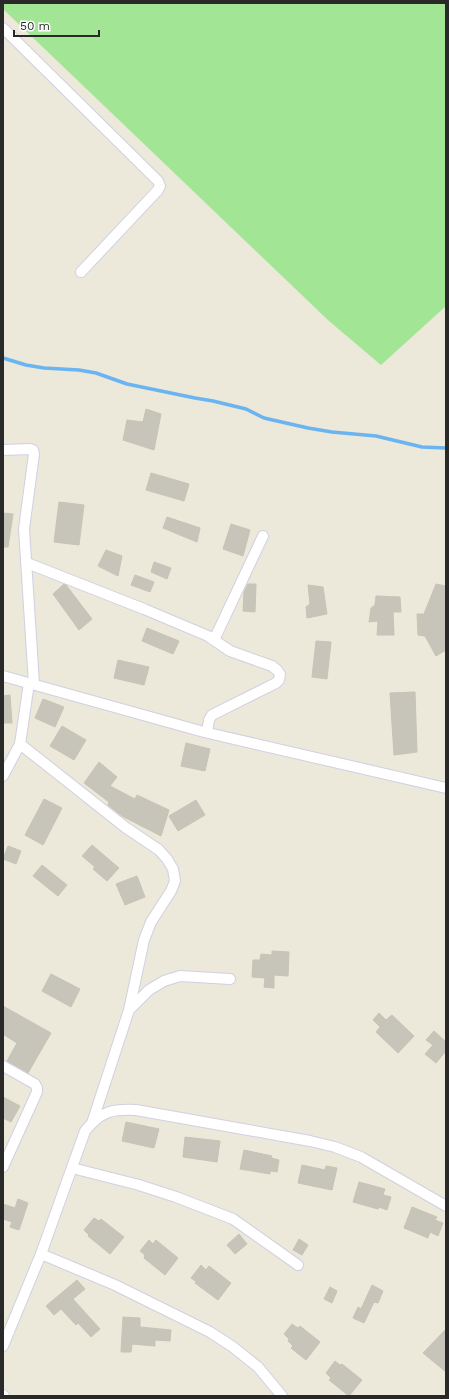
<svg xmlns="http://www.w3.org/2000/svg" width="449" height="1399" font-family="'Work Sans',sans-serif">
	<rect width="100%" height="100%" fill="#ece8da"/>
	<polygon fill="#a1e595" points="3,3 446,3 446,306 381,365 329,321 3,9"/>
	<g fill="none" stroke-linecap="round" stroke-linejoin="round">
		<polyline stroke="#6ab4f2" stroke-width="3.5" points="3,358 26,365 44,368 79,370 96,373 127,384 195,398 213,401 246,409 264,418 308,428 332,432 376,436 422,447 446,448"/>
	</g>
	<g fill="#c7c4ba" stroke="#c7c4b4">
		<polygon points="146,409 161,414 154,450 123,440 127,420 143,422"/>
		<polygon points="151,473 189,484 184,501 146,490"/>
		<polygon points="59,502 84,505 79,545 54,542"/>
		<polygon points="3,513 13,514 8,547 3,547"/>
		<polygon points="167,517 200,528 197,542 163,528"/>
		<polygon points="231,524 250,530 243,556 223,549"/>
		<polygon points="106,550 122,556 118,576 98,566"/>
		<polygon points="154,562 171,568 167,579 151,572"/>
		<polygon points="135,575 154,582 150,592 131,585"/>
		<polygon points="64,584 66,585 92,619 79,630 53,594"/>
		<polygon points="248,584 256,584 255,612 243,611 244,592"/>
		<polygon points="436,584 446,586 446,650 436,656 425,636 418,635 417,614 424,614"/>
		<polygon points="308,585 323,587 327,614 307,618 306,607 310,604"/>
		<polygon points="376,596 400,597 401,612 393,612 394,635 377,635 378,621 369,622 371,608 375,605"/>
		<polygon points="147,628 179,641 173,654 142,641"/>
		<polygon points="316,641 331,642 327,679 312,677"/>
		<polygon points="118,660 149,667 144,685 114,678"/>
		<polygon points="415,692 417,752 394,755 390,693"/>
		<polygon points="10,695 12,723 3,723 3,696"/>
		<polygon points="43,699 64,707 55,727 35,718"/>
		<polygon points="62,726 86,740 74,760 50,746"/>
		<polygon points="186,743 210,749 205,771 181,766"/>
		<polygon points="99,762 117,777 110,786 135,799 137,795 169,810 161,836 122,816 108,805 109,802 84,783"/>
		<polygon points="44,799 62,808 43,845 25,835"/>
		<polygon points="196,800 205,815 178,831 169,816"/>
		<polygon points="92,845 119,868 107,881 93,869 95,867 82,856"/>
		<polygon points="8,846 21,851 16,864 3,859"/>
		<polygon points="42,865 67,885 58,896 33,876"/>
		<polygon points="137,876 145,897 125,905 116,884"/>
		<polygon points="272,951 289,952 288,976 274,975 274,988 264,987 265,978 252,977 253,960 260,960 261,954 272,955"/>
		<polygon points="51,974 80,989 71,1007 42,991"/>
		<polygon points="3,1006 51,1033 28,1073 7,1061 17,1043 3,1034"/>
		<polygon points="379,1013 386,1020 392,1015 414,1036 398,1053 376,1032 380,1027 373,1020"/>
		<polygon points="434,1031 446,1042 446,1051 436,1063 425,1054 433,1045 426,1040"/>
		<polygon points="3,1097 20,1106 11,1122 3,1118"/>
		<polygon points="126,1122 159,1129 154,1148 122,1141"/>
		<polygon points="185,1137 220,1141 217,1162 183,1157"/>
		<polygon points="244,1150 272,1156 271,1158 279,1160 277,1172 270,1171 270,1174 240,1169"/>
		<polygon points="302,1165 325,1170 326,1166 337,1168 332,1190 298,1183"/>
		<polygon points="359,1182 385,1189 383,1195 391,1197 387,1210 379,1207 378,1209 353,1202"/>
		<polygon points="18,1199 28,1203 19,1230 10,1227 12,1222 3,1219 3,1204 15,1208"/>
		<polygon points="412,1207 437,1217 435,1220 443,1223 438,1236 430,1232 428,1238 404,1228"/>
		<polygon points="94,1218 99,1221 101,1219 124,1237 110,1254 88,1236 89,1235 84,1230"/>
		<polygon points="239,1234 247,1244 235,1254 227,1245"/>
		<polygon points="299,1239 308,1245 302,1255 293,1250"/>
		<polygon points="149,1240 153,1244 156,1240 178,1258 165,1275 144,1258 145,1255 140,1251"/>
		<polygon points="201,1265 206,1270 209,1266 231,1283 218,1300 195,1283 197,1282 191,1278"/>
		<polygon points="77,1280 85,1289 73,1299 100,1329 91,1337 78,1323 76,1325 61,1309 54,1315 46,1306"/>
		<polygon points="372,1285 383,1291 378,1303 374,1302 364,1323 353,1318 358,1307 361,1309"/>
		<polygon points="330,1287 337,1291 332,1303 324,1299"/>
		<polygon points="123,1317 140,1318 140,1327 171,1330 170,1341 155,1340 155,1346 132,1344 131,1352 121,1352"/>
		<polygon points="292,1324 298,1328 300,1326 320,1342 306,1360 291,1348 293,1346 288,1341 289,1339 284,1334"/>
		<polygon points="446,1329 446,1372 423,1353"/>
		<polygon points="335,1361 340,1365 342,1364 362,1380 349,1396 329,1380 331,1378 326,1373"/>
	</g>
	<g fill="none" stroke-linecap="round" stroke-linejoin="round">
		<defs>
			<g id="minor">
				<polyline points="3,28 158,181 160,186 158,190 81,272"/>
				<polyline points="3,450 30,449 33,450 34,454 24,529 34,684"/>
				<polyline points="27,563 144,609 208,636 230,651 272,666 277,670 280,674 279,680 276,683 212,715 209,720 207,732"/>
				<polyline points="214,640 263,536"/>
				<polyline points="3,676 204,732 446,788"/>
				<polyline points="29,683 20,744 125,827 159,850 167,859 173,869 175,881 171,891 151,922 144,940 129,1010"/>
				<polyline points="3,776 20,744"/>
				<polyline points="3,1066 35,1084 37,1088 37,1092 3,1167"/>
				<polyline points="93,1120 129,1010 149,990 164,981 180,976 230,979"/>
				<polyline points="72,1168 139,1185 176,1197 233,1219 298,1265"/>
				<polyline points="41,1254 115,1285 210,1332 233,1347 258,1367 282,1396"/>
				<path d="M3,1346L41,1254L85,1131C101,1111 112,1109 136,1110L310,1141L335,1147L361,1157L446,1206"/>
				<polyline points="3,1395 4,1396"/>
			</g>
		</defs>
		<use href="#minor" stroke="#d0d0e3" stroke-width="12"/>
		<use href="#minor" stroke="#fff" stroke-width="10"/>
	</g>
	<rect width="449" height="1399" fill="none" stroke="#292929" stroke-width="8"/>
	<path d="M14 30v6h85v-6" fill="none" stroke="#292929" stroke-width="2"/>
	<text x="20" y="30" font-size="12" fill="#292929" stroke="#ffffff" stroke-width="3" paint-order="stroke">50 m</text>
</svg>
